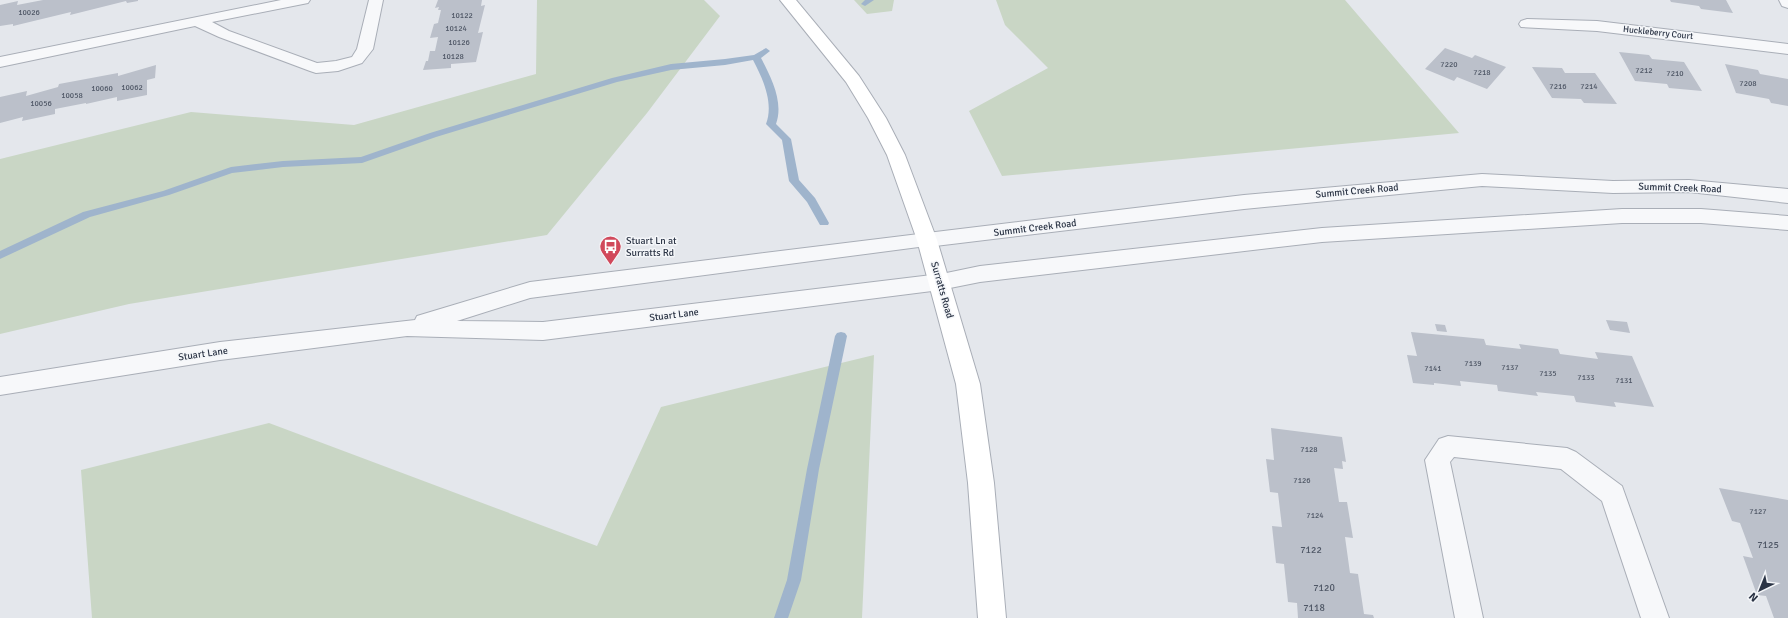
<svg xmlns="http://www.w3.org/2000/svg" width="1788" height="618" font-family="Signika,sans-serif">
	<rect width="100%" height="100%" fill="#e4e7ec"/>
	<g fill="#c9d6c5">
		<polygon points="537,0 704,0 720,16 647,113 547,235 129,304 0,334 0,159 191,112 354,125 536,74"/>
		<polygon points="854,0 894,0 892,11 867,14"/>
		<polygon points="996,0 1345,0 1459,133 1002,176 969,111 1048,68 1005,25"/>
		<polygon points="874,355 862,618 92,618 81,470 269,423 597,546 661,407"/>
	</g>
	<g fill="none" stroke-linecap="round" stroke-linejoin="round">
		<g fill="#9fb4cc" fill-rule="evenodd">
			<polygon points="865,0 874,0 865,6 861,4"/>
			<path d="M766,48L770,51L761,58C771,77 784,102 776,124L791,139L799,180L815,198L829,223L828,225H820L807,202L789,181L782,140L766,124C774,103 763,79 753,60L725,65L671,70L617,82L436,137L362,163L283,167L232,173L169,195L90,217L0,259V251L83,212L163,191L231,167L283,161L361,157L430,133L612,78L671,64L725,59L754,55Z"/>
			<polygon points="841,332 845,333 847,336 819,469 801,580 788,618 774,618 787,580 807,469 835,336 837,333"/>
		</g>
	</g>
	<g fill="#bbc0ca">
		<polygon points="43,0 138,0 138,1 127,3 126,1 70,15 71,12 13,26 13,24 0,26 0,5 18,1 17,5"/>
		<polygon points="438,0 482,0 481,6 485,5 478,33 483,32 476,62 451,64 451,68 423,70 426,61 428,61 430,51 435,51 438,37 430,38 434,24 438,23 441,10 438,10 439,7 435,8"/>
		<polygon points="1670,0 1726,0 1733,13 1701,9 1699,6 1671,2"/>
		<polygon points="1445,48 1472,58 1475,55 1506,67 1487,89 1457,77 1454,81 1425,69"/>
		<polygon points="1619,52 1649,55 1652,59 1684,62 1702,91 1669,88 1667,84 1635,81"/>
		<polygon points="1725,64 1758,70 1760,74 1788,79 1788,106 1771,103 1769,99 1736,93"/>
		<polygon points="156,65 155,78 147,80 147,95 117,101 117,97 86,104 86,103 55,109 55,114 22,121 23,117 0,123 0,97 27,91 26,96 58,87 59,84 118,73 118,76"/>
		<polygon points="1532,67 1562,68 1565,73 1595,73 1617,104 1584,103 1581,99 1552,98"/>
		<polygon points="1606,320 1627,322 1630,333 1610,330"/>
		<polygon points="1435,324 1445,325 1447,332 1437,331"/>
		<polygon points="1411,332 1484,339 1486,345 1521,349 1519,344 1558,349 1560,354 1598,359 1595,352 1632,356 1654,407 1614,402 1616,407 1576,402 1574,396 1536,392 1538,396 1498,391 1497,385 1460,381 1461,386 1434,383 1434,385 1413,383 1407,355 1417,356"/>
		<polygon points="1271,428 1342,437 1346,462 1342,461 1343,469 1334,468 1339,502 1347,502 1353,538 1345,537 1350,573 1358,574 1364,614 1373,615 1374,618 1298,618 1297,603 1288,602 1284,564 1276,563 1272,526 1282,527 1278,493 1270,492 1266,459 1274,460"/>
		<polygon points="1719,488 1788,500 1788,618 1774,618 1766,596 1757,595 1743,556 1753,558 1740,523 1732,521"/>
	</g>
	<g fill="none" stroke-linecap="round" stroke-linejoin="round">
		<defs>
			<polygon id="service" points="281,0 310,0 308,3 303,4 212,22 229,31 317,63 336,61 352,57 357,49 369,0 383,0 373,49 362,63 338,71 316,73 310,71 219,37 195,26 0,67 0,57"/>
			<g id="minor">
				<polygon points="1779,0 1788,0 1788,8 1782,6"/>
				<polygon points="1527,19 1597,21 1788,44 1788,54 1597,31 1521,27 1519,24 1521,21"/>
				<polygon points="1482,174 1613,181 1689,180 1788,189 1788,203 1689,192 1613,193 1482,186 1244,209 927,247 920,245 917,240 920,235 927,233 1244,195"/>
				<polygon points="1622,209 1701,209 1788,216 1788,230 1701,223 1622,223 1322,242 980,282 940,290 932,288 929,282 932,276 980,266 1322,228"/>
				<polygon points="1448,436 1567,448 1576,452 1622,486 1669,618 1641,618 1602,501 1561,469 1454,457 1450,462 1483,618 1455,618 1425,460 1439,439"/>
			</g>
			<polygon id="tertiary" points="927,233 934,235 937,240 934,245 530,298 457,321 543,322 940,274 948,276 951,282 948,288 940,290 543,340 407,336 220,360 0,395 0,377 220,342 415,320 417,316 530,282"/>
			<polygon id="secondary" points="780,0 796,0 859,76 886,118 905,155 937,240 980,384 994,483 1006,618 978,618 968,483 956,384 917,240 887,155 868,118 846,82"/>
		</defs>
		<use href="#service" stroke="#a9aeb7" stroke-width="2"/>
		<use href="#minor" stroke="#a9aeb7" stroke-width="2"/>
		<use href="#tertiary" stroke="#a9aeb7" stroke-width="2"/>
		<use href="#secondary" stroke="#a9aeb7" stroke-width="2"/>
		<use href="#service" fill="#f7f8fa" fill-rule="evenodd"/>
		<use href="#minor" fill="#f7f8fa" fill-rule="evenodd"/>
		<use href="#tertiary" fill="#f7f8fa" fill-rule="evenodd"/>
		<use href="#secondary" fill="#fff" fill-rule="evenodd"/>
	</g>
	<defs>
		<symbol id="bus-pin" viewBox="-11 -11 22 30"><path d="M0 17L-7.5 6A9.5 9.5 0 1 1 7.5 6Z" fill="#d1495b" stroke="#f4f6f9"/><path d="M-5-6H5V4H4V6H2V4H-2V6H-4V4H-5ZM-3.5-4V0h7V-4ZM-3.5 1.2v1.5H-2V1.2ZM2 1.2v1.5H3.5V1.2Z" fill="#fff"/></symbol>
	</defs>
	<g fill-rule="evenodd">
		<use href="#bus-pin" x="598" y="234" width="25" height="34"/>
	</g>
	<g text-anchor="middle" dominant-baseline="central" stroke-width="3" stroke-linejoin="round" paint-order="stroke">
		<g font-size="8" fill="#4f5766">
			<text x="29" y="12">10026</text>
			<text x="462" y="15">10122</text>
			<text x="456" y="28">10124</text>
			<text x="459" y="42">10126</text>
			<text x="453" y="56">10128</text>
			<text x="1449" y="64">7220</text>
			<text x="1644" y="70">7212</text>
			<text x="1482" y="72">7218</text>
			<text x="1675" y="73">7210</text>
			<text x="1748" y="83">7208</text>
			<text x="1558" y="86">7216</text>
			<text x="1589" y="86">7214</text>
			<text x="132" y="87">10062</text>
			<text x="102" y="88">10060</text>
			<text x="72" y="95">10058</text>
			<text x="41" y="103">10056</text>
			<text x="1473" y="363">7139</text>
			<text x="1510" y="367">7137</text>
			<text x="1433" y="368">7141</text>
			<text x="1548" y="373">7135</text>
			<text x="1586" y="377">7133</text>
			<text x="1624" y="380">7131</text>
			<text x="1309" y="449">7128</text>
			<text x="1302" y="480">7126</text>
			<text x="1758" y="511">7127</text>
			<text x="1315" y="515">7124</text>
		</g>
		<g font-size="9" fill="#2b3445" stroke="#f4f6f9">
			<text transform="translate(1658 33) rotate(6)">Huckleberry Court</text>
		</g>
		<g font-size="10" fill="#2b3445" stroke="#f4f6f9">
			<text transform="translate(1680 188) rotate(2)">Summit Creek Road</text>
			<text transform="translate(1357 191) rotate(-5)">Summit Creek Road</text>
			<text transform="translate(1035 228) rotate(-7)">Summit Creek Road</text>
			<text transform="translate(942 290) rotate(74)">Surratts Road</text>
			<text transform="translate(674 315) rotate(-7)">Stuart Lane</text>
			<text transform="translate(203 354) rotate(-8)">Stuart Lane</text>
		</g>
		<g font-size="10" fill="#2b3445" stroke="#f4f6f9" text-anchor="start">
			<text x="626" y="241">Stuart Ln at<tspan x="626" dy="12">Surratts Rd</tspan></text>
		</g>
		<g font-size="10" fill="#4f5766">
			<text x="1768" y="545">7125</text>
			<text x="1311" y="550">7122</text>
			<text x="1324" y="588">7120</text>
			<text x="1314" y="608">7118</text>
		</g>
	</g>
	<g transform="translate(1760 590) rotate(223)" stroke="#f4f6f9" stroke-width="3" paint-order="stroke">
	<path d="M0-3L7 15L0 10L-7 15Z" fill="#2b3445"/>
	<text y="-6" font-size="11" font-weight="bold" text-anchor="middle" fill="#2b3445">N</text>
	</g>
</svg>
